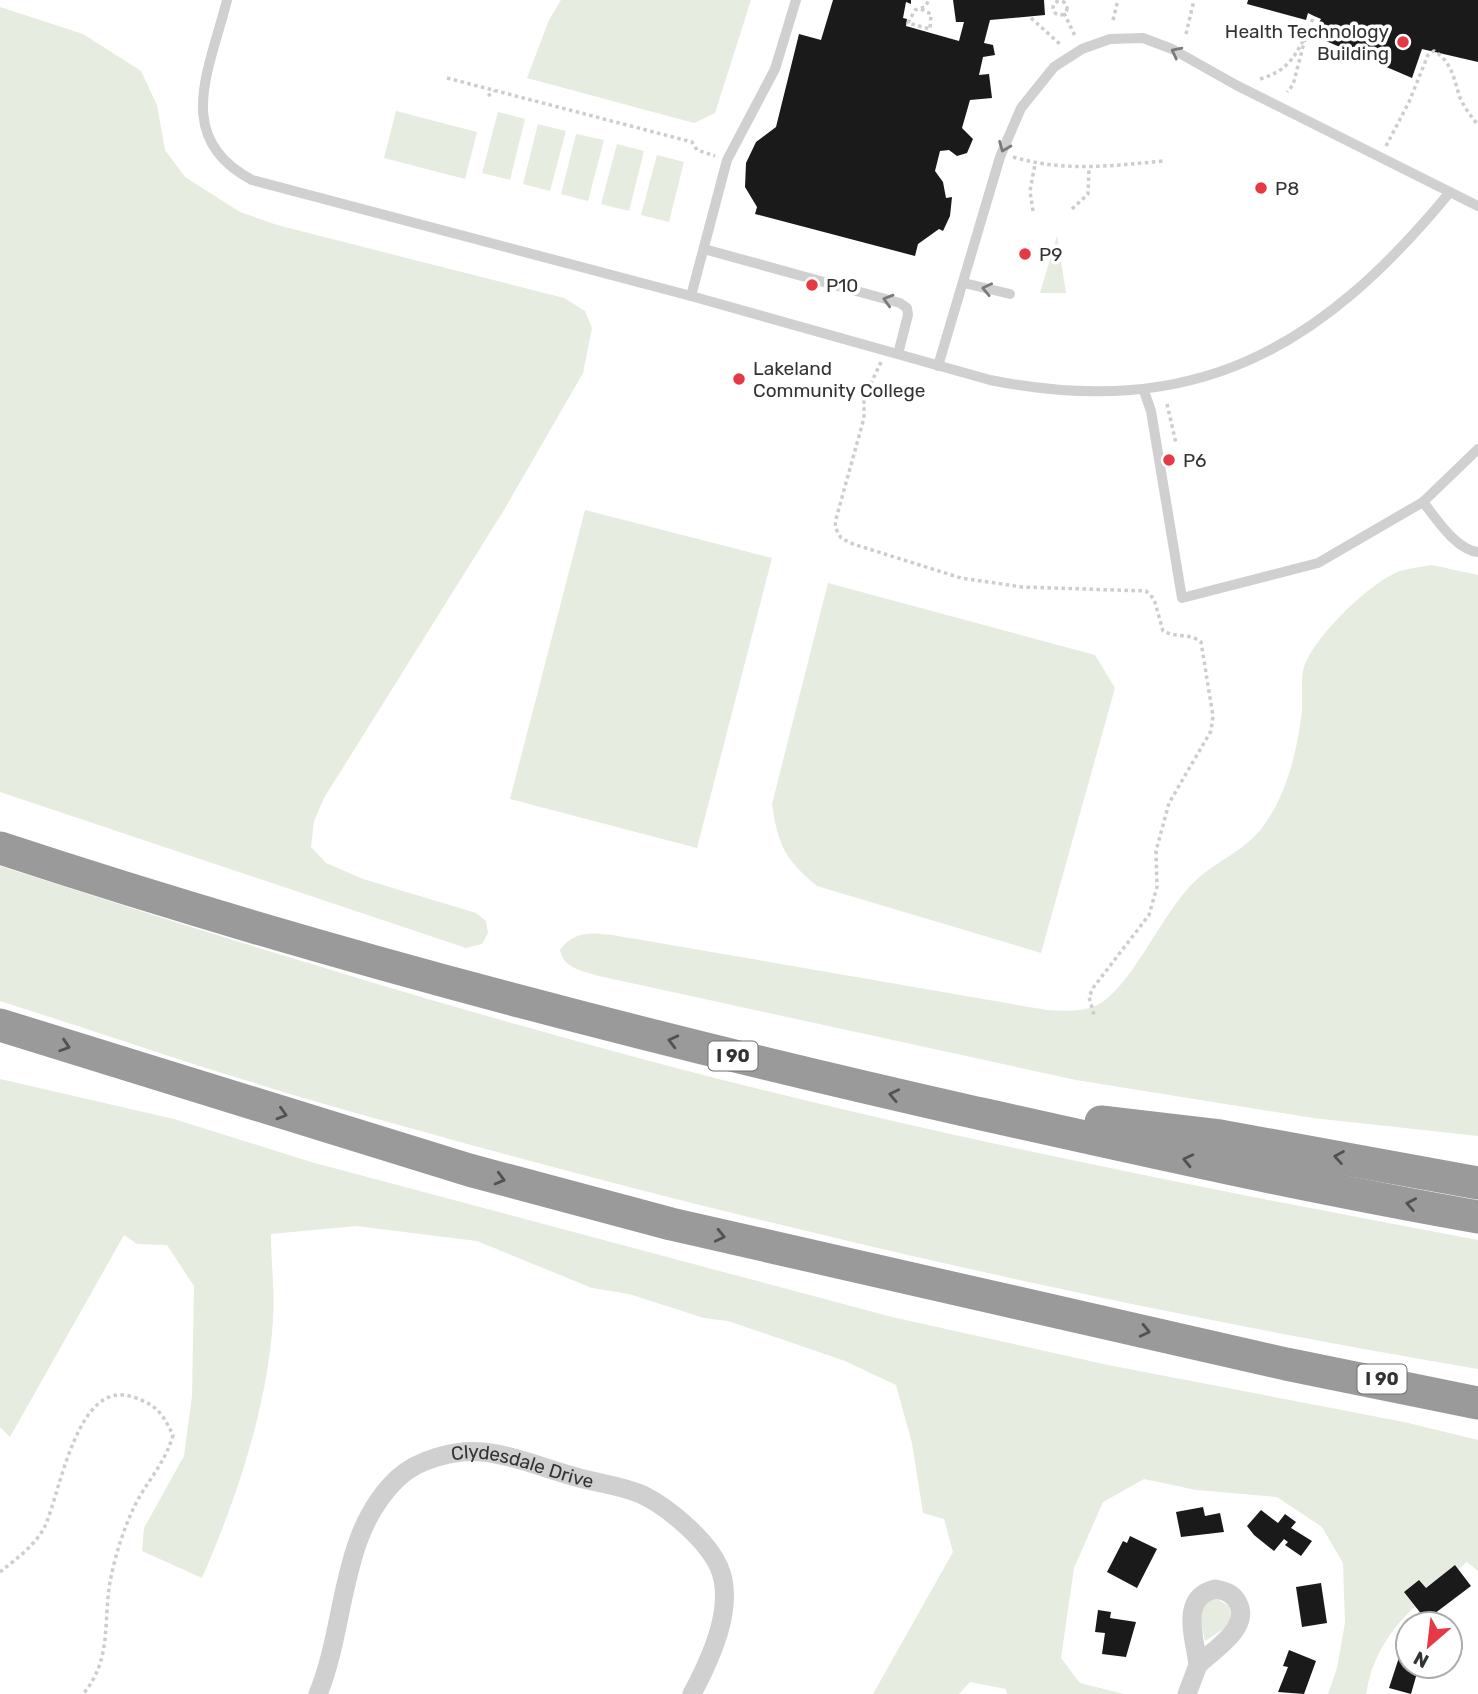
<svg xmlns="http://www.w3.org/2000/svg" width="1478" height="1694" font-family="Rubik,sans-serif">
	<rect width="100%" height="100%" fill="#fff"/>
	<g fill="#e6ecdf">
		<polygon points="561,0 751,0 715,113 694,123 527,78 549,20"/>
		<polygon points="0,7 83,34 141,71 157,105 165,150 185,177 240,212 277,225 564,298 585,311 592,328 583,373 504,510 324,798 314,821 311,847 326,863 363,879 476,913 486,921 488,933 482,944 466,948 0,792"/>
		<polygon points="396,111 477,132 465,179 384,158"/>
		<polygon points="498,112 525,119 510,180 482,173"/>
		<polygon points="538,124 566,131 550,191 523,184"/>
		<polygon points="576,134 604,140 588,201 561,194"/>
		<polygon points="617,144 644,151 629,211 601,204"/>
		<polygon points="657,155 684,162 669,222 641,215"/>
		<polygon points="1057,236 1066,293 1040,293"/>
		<polygon points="585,510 772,558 697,848 510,799"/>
		<path d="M1432,565L1478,575V1136L1313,1118L1076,1080L599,976C583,971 564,969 560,950C578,924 609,936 636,939L1047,1010C1067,1011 1087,1013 1104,1001C1136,977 1162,914 1194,882C1215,861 1246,851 1264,825C1287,794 1298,748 1302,710C1303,696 1300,680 1304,667C1314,637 1370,582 1400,571C1410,568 1422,567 1432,565Z"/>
		<path d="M828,583L1095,655L1115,688L1041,953L817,886C785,860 778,845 772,804Z"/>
		<path d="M0,866C195,929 390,990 587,1044C880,1125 1179,1184 1478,1240V1369C1087,1303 702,1212 321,1103C213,1072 107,1035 0,1001Z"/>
		<path d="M0,1079L174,1119L311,1162L892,1317L1108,1365L1404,1422L1478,1440V1571L1467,1562C1420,1602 1377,1629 1366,1694H1328L1337,1668L1345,1623L1343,1563L1322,1527L1277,1497L1196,1490L1144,1479L1103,1502L1074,1568L1061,1658L1080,1683L1124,1694H1007L1006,1689L970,1682L959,1694H873L953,1552L944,1519L923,1513L912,1443L896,1385L845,1361L728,1321L704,1318L629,1294L592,1288L477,1241L356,1226L271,1234C271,1263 275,1292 273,1320C267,1409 237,1497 202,1578L142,1551L144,1528L184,1456L192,1396L194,1286L167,1245L137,1244L124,1235L10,1437L0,1427Z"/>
		<polygon points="1215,1598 1229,1606 1231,1618 1225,1628 1205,1641 1200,1619 1204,1603"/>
	</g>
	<g fill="#1a1a1a">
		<polygon points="833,0 911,0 911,4 906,2 903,18 907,19 906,26 959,41 964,22 956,22 953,0 1044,0 1045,15 990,20 984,43 993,45 995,55 983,57 979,75 989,74 992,98 970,100 962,128 973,139 967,153 957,156 949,150 940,151 935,171 943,182 946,198 952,197 950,216 943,231 939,229 918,244 915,256 755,214 757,207 745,187 746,163 756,142 776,127 799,34 821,40"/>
		<polygon points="1248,0 1478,0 1478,62 1422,49 1412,78 1312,35 1321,19 1314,16 1308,13 1306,20 1247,4"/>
		<polygon points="1203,1507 1205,1516 1220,1513 1224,1532 1181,1537 1176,1512"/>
		<polygon points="1261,1510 1278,1523 1285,1514 1296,1522 1291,1528 1312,1541 1301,1556 1285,1545 1288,1542 1284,1539 1274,1551 1254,1535 1247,1526"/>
		<polygon points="1130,1536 1157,1549 1137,1588 1107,1572 1123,1541 1127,1543"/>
		<polygon points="1455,1565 1471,1586 1426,1620 1404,1592 1419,1580 1426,1588"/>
		<polygon points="1321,1583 1327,1623 1302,1627 1296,1587"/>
		<polygon points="1098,1610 1111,1612 1110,1618 1136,1622 1126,1657 1102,1654 1105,1633 1095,1632"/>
		<polygon points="1405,1639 1408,1640 1408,1666 1419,1666 1411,1694 1389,1688"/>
		<polygon points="1289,1650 1316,1661 1304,1694 1278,1692 1288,1667 1283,1666"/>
	</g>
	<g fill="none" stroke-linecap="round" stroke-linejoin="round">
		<g stroke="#cdcdcd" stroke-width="3.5" stroke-dasharray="3.5 3.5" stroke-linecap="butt">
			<circle cx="1060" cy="8" r="7"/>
			<polyline points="921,9 931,14 930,29 908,23 915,10 925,7 929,0"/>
			<polyline points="1064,13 1075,36"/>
			<polyline points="1031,18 1062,46"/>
			<polyline points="1113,20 1118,0"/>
			<polyline points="1186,34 1194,0"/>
			<polyline points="1306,35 1314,16"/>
			<polyline points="447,78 692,142 697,150 715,156"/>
			<path d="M1260,79C1287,71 1294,58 1306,35L1293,85L1287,92"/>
			<polyline points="488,96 494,91"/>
			<path d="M1386,146L1409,102L1428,55L1434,51C1451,61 1454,78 1459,95C1463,106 1471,116 1478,125"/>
			<path d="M1013,157C1064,172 1111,166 1163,161"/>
			<polyline points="1072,209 1088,194 1089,169"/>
			<polyline points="1033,211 1030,191 1035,164"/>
			<path d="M881,362L864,398V418L836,519L835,527L841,538L853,544L961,578L1022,587L1146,591L1154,599L1163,631C1176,638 1190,633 1201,642L1213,716L1211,731L1169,803L1156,851L1157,887L1149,915L1093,988L1089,997L1094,1015"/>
			<polyline points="1167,404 1176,443"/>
			<path d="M0,1572C16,1559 36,1545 45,1526C60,1494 77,1377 133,1397C157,1405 162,1413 173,1435C166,1460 153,1474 140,1496C126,1520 115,1555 110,1582C103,1624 112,1660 83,1694"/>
		</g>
		<g stroke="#d0d0d0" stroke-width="10">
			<path d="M227,0C210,69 172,138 252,180L691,296L990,380C1196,421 1321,349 1450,192"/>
			<polyline points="704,249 900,303 907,308 908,315 898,354"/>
			<polyline points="964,283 1010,294"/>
			<polyline points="691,296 727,160 775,69 796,0"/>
			<polyline points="938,366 1000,157 1021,108 1054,67 1082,49 1110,39 1143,38 1172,49 1236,85 1478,206"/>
			<polyline points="1144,391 1151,411 1182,598 1318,563 1423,502 1478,449"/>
			<path d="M1423,502C1436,518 1456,550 1478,552"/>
		</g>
		<g stroke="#d0d0d0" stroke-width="19">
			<path d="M1215,1589C1225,1591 1233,1593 1238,1603C1251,1628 1213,1650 1198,1665C1195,1638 1179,1598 1215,1589Z"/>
			<path id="s1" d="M318,1694C347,1624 339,1533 398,1478C418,1459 457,1449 483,1452C513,1455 546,1469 576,1477C597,1483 623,1486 643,1495C669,1508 707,1540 719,1567C736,1606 710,1660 692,1694"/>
			<polyline points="1187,1694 1198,1665"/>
		</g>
		<g stroke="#9a9a9a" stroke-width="33">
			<path d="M0,848C318,953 642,1037 968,1111C1138,1149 1307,1187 1478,1217"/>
			<polyline points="0,1025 469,1170 671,1224 1286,1364 1478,1403"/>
			<polyline points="1101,1122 1220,1136 1478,1183"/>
		</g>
	</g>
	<defs><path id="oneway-chevron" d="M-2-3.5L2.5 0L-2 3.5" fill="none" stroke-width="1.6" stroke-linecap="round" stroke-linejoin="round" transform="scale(1.75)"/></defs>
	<g stroke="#7a7a7a">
		<use href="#oneway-chevron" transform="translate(1176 52) rotate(-153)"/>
		<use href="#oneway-chevron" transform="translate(1004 147) rotate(112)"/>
		<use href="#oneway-chevron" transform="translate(987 289) rotate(-168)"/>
		<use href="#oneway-chevron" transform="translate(888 300) rotate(-164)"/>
	</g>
	<g stroke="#525252">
		<use href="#oneway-chevron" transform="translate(673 1041) rotate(-166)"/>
		<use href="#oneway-chevron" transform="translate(65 1046) rotate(18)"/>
		<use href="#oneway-chevron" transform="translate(894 1095) rotate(-168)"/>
		<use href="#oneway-chevron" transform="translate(282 1114) rotate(17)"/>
		<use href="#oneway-chevron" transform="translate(1339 1157) rotate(-170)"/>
		<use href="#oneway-chevron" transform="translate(1188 1160) rotate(-167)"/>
		<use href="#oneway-chevron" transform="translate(500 1179) rotate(15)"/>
		<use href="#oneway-chevron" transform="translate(1411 1204) rotate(-169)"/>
		<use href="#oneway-chevron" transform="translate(720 1236) rotate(13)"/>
		<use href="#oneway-chevron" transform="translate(1145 1331) rotate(13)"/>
	</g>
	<g fill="#e63946" stroke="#fff" stroke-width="2.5">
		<circle cx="1403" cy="42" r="7"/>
		<circle cx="1261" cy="188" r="7"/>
		<circle cx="1025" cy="254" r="7"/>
		<circle cx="812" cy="285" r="7"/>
		<circle cx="739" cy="379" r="7"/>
		<circle cx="1169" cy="460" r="7"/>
	</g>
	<g text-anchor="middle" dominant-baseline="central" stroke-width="7" stroke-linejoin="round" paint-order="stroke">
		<g fill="#fff" stroke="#707070" stroke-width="2">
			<rect x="708.5" y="1041.5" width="49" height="29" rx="5"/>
			<rect x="1357.5" y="1364.5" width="49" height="29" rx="5"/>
		</g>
		<g font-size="18" font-weight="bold" fill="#333">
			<text x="733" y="1056">I 90</text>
			<text x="1382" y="1379">I 90</text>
		</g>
		<g font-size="19" fill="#333" stroke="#fff" text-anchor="start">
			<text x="1389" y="31" text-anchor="end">Health Technology<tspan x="1389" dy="22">Building</tspan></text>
			<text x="1275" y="188">P8</text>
			<text x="1039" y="254">P9</text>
			<text x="826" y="285">P10</text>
			<text x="753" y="368">Lakeland<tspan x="753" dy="22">Community College</tspan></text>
			<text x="1183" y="460">P6</text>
		</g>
		<g font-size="19" fill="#333" stroke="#fff">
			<text stroke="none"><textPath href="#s1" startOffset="366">Clydesdale Drive</textPath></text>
		</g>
	</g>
	<g transform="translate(1429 1645) rotate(208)"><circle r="33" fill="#ffffff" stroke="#adadad" stroke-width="2"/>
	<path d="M0-5L12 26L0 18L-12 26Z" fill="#e63946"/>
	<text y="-10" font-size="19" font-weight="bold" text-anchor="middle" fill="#333333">N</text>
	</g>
</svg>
